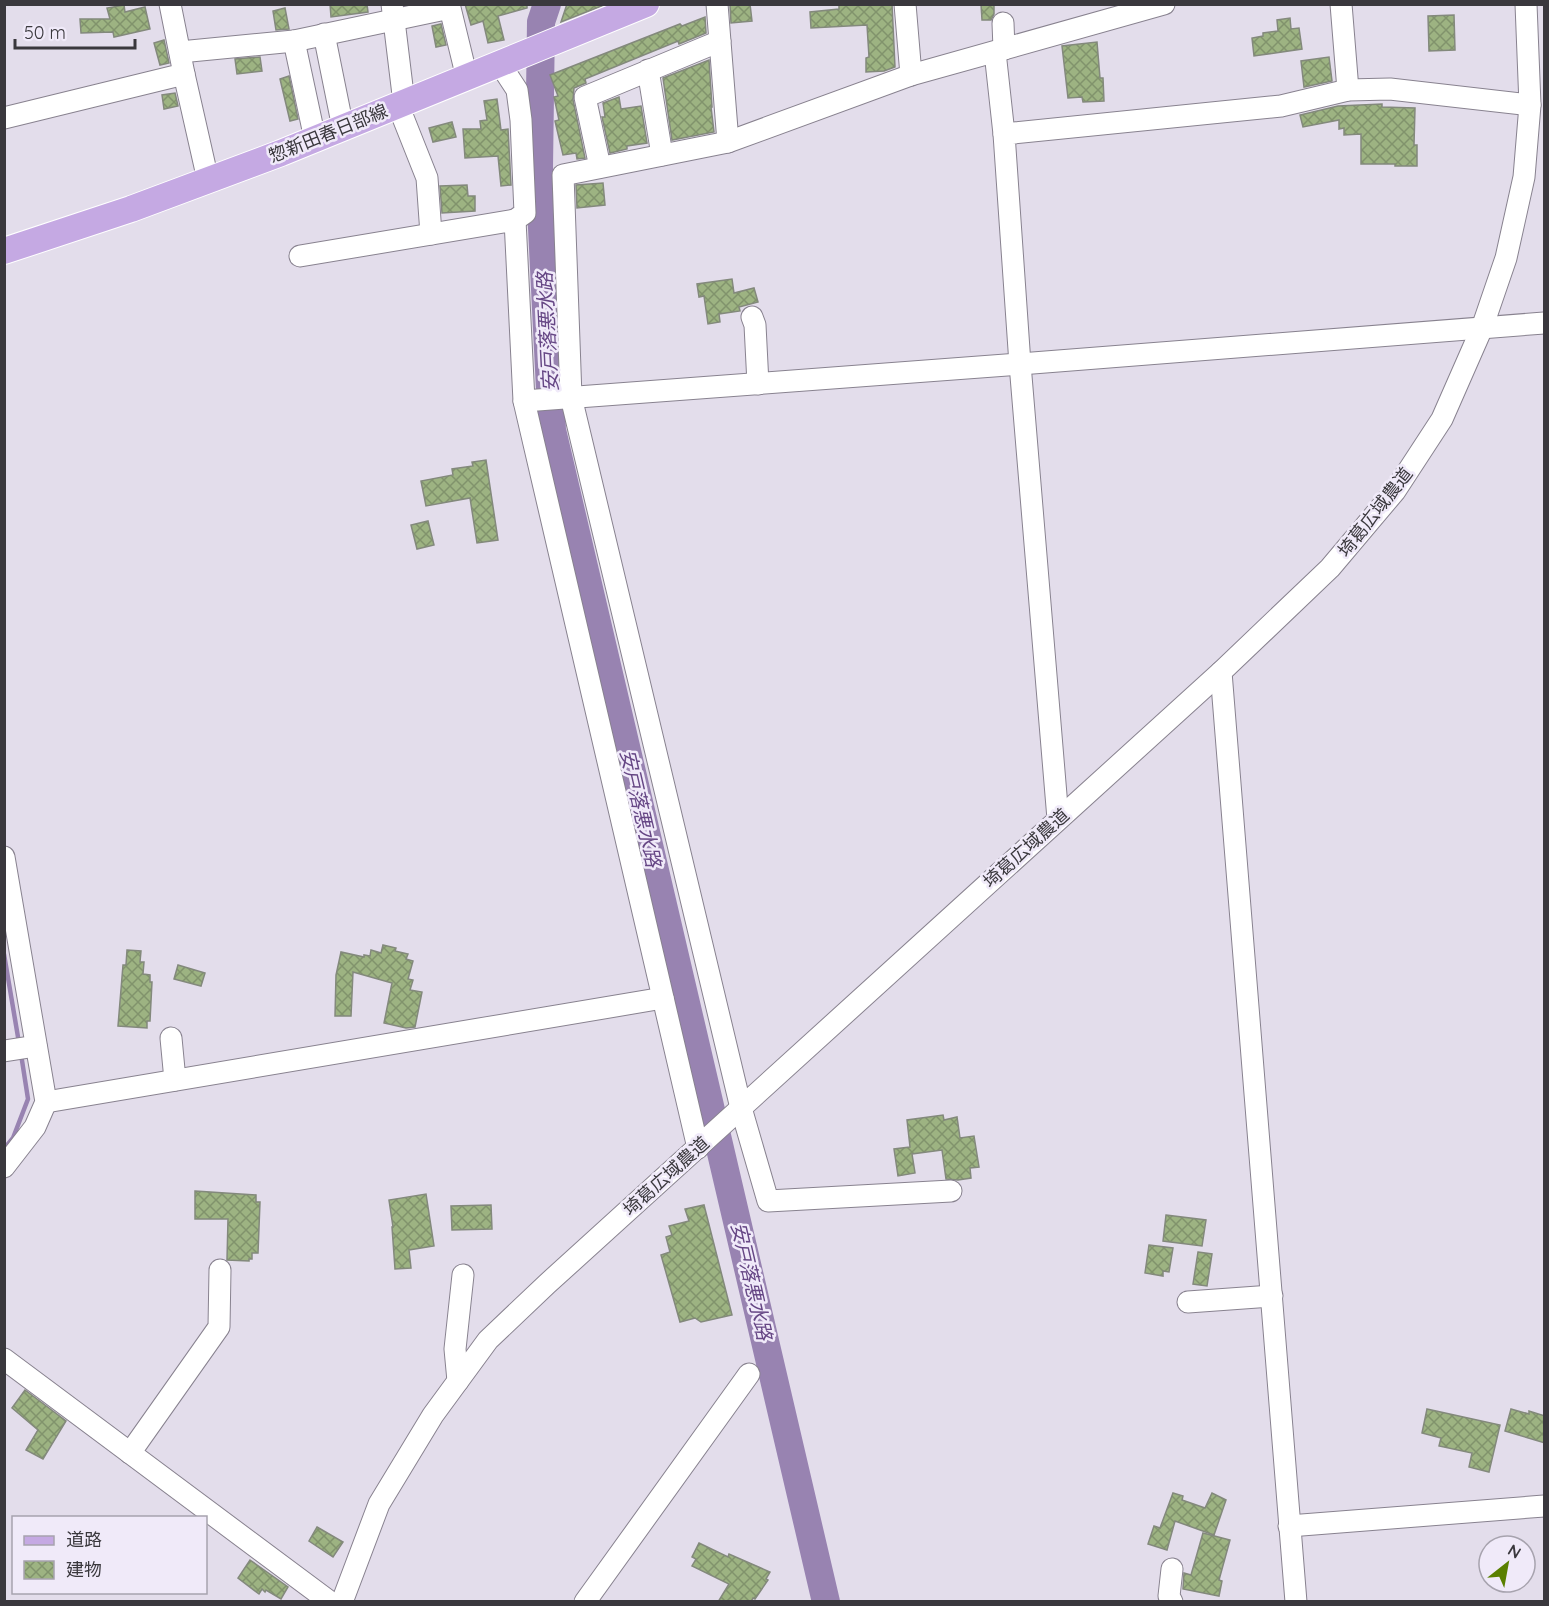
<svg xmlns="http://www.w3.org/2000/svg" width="1549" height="1606" font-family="Quicksand,'Noto Sans JP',sans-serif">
	<defs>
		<pattern id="building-cross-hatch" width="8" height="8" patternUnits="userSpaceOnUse" patternTransform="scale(1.5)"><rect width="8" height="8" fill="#9db382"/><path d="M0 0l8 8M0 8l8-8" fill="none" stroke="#81936c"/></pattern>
	</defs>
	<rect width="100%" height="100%" fill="#e3ddeb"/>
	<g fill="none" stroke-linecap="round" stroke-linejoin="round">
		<g stroke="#9883b1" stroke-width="4.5">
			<polyline points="4,954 19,1043"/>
			<polyline points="4,1149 13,1138 28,1099 21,1054"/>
		</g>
		<polyline stroke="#9883b1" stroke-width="28" points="547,4 541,22 539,167 552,430 826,1602"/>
	</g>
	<g fill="url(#building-cross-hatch)" stroke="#83897c" stroke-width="1.5">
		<polygon points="330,4 367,4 368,12 331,17"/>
		<polygon points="465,4 527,4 527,8 498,16 504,40 488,43 483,21 471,25"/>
		<polygon points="567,4 604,4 604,5 561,22"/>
		<polygon points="750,4 752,21 731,23 730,5"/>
		<polygon points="839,4 892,4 895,67 884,71 866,72 866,58 869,57 867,25 811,28 810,12 839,9"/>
		<polygon points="981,4 994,4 994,14 991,20 982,20"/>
		<polygon points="124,5 125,12 145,7 150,29 114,37 113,32 81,33 80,19 110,19 107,8"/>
		<polygon points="285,8 289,29 276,30 273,11"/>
		<polygon points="1454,15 1455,50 1429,51 1428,16"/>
		<polygon points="705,17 706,33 679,44 678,41 585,79 586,83 574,88 573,100 585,158 577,159 576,153 563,155 555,121 559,120 554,97 558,96 550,75 680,24 682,26"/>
		<polygon points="1290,18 1291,29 1299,28 1302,49 1254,56 1252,38 1263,36 1263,33 1278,31 1277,20"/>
		<polygon points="441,24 446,45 436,47 432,26"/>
		<polygon points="164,40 169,63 160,65 154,43"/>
		<polygon points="1097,42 1100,78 1103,78 1104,101 1083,102 1082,97 1068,98 1062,46"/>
		<polygon points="260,57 262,71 237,74 235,59"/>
		<polygon points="1329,57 1332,81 1304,87 1301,61"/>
		<polygon points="709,60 712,107 711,107 714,132 672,140 663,78"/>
		<polygon points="289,76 298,119 290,121 280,79"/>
		<polygon points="175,93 178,106 164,109 162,95"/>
		<polygon points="619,97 621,109 641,106 647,143 627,146 627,149 610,153 602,117 605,117 603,103"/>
		<polygon points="497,99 501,130 508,129 511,185 501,186 498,156 465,158 463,129 481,129 480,121 487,120 484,101"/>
		<polygon points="1382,104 1382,107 1415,108 1414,145 1417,145 1417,166 1395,166 1395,164 1361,164 1361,134 1344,135 1344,128 1339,129 1339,120 1303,127 1300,115 1338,106"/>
		<polygon points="452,122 456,137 433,142 429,128"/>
		<polygon points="603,183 605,205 577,208 576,185"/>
		<polygon points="467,185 468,196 475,196 475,211 442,213 440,186"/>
		<polygon points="732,279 734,293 754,288 758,302 739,307 740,311 719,314 720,322 708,324 704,296 699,297 697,284"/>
		<polygon points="486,460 498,540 477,543 470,498 426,506 421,481 453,475 452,469 473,466 472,462"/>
		<polygon points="428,521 434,545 417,549 411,525"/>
		<polygon points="383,945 396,948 395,951 408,954 406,959 413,961 408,979 413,980 410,990 422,992 415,1027 406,1028 384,1023 392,983 353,972 351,1016 335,1016 336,975 341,952 364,957 364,955 370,956 371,950 381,953"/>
		<polygon points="127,950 141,951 140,962 144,962 143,974 150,975 150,982 152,982 150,1021 147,1021 147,1028 118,1026 123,965 126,965"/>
		<polygon points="178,965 205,973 201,986 174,979"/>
		<polygon points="943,1115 944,1120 957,1117 960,1138 974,1136 979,1167 970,1168 971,1178 958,1180 946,1179 942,1150 912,1154 915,1173 898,1176 894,1149 910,1147 907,1120"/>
		<polygon points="195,1191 256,1195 256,1202 260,1202 258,1253 252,1253 252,1259 249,1259 249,1261 227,1260 228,1219 195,1219"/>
		<polygon points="426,1194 434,1246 409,1250 411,1268 395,1269 392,1227 393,1227 389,1200"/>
		<polygon points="491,1205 492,1229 452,1230 451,1206"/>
		<polygon points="704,1205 732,1315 701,1322 695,1318 680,1322 661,1255 670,1252 666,1237 672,1235 669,1226 689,1221 685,1209"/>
		<polygon points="1166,1215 1206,1220 1202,1246 1163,1241"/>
		<polygon points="1149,1245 1173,1248 1169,1272 1163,1271 1163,1276 1145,1273"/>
		<polygon points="1198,1252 1212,1254 1207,1286 1193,1284"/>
		<polygon points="25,1390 66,1421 43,1459 26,1450 38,1430 12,1408"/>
		<polygon points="1427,1409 1500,1425 1489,1472 1469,1467 1472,1453 1439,1446 1441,1438 1422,1433"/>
		<polygon points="1511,1409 1529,1414 1529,1411 1545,1416 1545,1443 1505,1431"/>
		<polygon points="1173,1493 1183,1496 1182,1500 1205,1508 1212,1493 1226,1500 1214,1535 1175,1521 1167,1550 1148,1544 1154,1526 1160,1528"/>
		<polygon points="317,1527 343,1542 333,1557 309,1541"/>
		<polygon points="1203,1533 1230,1540 1219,1580 1222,1581 1219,1596 1183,1589 1184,1573 1191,1575"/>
		<polygon points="699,1543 728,1557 729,1554 770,1572 766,1579 768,1580 755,1599 753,1598 751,1602 718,1602 729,1584 692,1566 696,1559 692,1557"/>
		<polygon points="250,1560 288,1587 281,1599 266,1590 265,1592 262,1589 259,1594 238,1578"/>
	</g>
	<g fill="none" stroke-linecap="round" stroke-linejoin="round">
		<defs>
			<g id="minor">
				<polyline points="392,4 404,103"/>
				<polyline points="717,4 728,142"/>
				<polyline points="905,4 911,75"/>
				<polyline points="1341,4 1348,90"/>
				<polyline points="1003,23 1004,49"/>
				<polyline points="324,34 343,128"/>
				<polyline points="294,41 315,139"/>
				<polyline points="180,52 294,41 450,8 467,78"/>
				<polyline points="995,52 1004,134"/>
				<polyline points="500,64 517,90 521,120 525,213 515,220"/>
				<polyline points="648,70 662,155"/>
				<polyline points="184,74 208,180"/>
				<polyline points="398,105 427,178 431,234"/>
				<polyline points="4,118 184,74 170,4"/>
				<polyline points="600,167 585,97 720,41"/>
				<polyline points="300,256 515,220 524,401 698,1148"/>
				<polyline points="752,317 755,325 758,384"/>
				<polyline points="524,401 1020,364 1544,323"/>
				<polyline points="1221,672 1296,1602"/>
				<polyline points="1058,819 1020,364 1004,134 1281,106 1348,90 1390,89 1530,105"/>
				<polyline points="4,857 46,1102 35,1127 4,1167"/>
				<polyline points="171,1038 175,1080"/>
				<polyline points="4,1051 36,1046"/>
				<polyline points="46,1102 663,998"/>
				<polyline points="951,1191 768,1201 741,1108 571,397 563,175 728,142 911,75 1164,4"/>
				<polyline points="1188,1302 1272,1296"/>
				<polyline points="4,1359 330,1602"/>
				<polyline points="458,1381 455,1349 463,1275"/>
				<polyline points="130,1453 219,1327 220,1270"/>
				<polyline points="1289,1526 1544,1506"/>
				<polyline points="1172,1569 1169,1596 1172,1602"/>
				<polyline points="342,1602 379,1504 433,1415 488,1340 547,1284 1221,672 1330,568 1395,491 1442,419 1482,328 1506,258 1524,177 1530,105 1526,4"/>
				<polyline points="585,1602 749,1374"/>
			</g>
			<polyline id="major" points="4,251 131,209 281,153 646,4"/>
		</defs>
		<use href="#minor" stroke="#88828f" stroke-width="23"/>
		<use href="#major" stroke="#fff" stroke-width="28"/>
		<use href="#minor" stroke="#fff" stroke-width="21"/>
		<use href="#major" stroke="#c5a9e3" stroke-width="26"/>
	</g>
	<g text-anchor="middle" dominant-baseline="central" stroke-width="5" stroke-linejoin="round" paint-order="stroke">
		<g font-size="18" fill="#3a383d" stroke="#f0eaf9">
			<text transform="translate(328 133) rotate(-22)">惣新田春日部線</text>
			<text transform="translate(1375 512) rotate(-52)">埼葛広域農道</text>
			<text transform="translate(1026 848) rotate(-42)">埼葛広域農道</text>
			<text transform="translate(666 1176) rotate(-42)">埼葛広域農道</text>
		</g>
		<g font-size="20" font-style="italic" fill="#664785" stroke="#f0eaf9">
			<text transform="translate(547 332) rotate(-93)">安戸落悪水路</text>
			<text transform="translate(641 808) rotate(77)">安戸落悪水路</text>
			<text transform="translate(752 1281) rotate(77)">安戸落悪水路</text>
		</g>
	</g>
	<rect width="1549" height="1606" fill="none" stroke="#3a383d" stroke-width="12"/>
	<rect x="12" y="1516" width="195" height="78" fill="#f0eaf9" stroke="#a7a3ae" stroke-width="1.5"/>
	<rect x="24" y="1536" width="30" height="9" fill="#c5a9e3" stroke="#a7a3ae" stroke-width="1.5"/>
	<text x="66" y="1546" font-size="18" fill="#3a383d">道路</text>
	<rect x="24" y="1561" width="30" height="18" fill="url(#building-cross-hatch)" stroke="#a7a3ae" stroke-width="1.5"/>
	<text x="66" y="1576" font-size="18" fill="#3a383d">建物</text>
	<g transform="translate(1507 1564) rotate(31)"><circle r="28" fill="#f0eaf9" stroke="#a7a3ae" stroke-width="1.5"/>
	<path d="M0-4.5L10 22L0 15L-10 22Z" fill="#5a8000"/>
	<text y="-9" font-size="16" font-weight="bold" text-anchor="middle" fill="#3a383d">N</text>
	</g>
	<path d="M15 39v9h120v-9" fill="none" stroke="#3a383d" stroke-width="3"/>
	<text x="24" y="39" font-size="18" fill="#3a383d" stroke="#f0eaf9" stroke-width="4.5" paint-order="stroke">50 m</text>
</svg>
